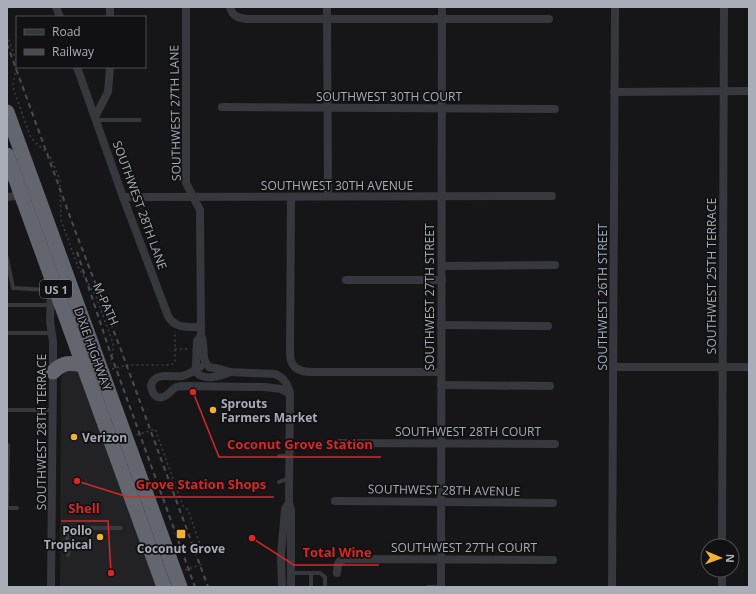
<svg xmlns="http://www.w3.org/2000/svg" width="756" height="594" font-family="'Open Sans',sans-serif">
	<rect width="100%" height="100%" fill="#161618"/>
	<polygon fill="#222225" points="73,371 79,373 157,587 60,587 61,380 62,376 65,372"/>
	<g fill="none" stroke-linecap="round" stroke-linejoin="round">
		<g stroke="#3d3f44" stroke-width="1.5" stroke-dasharray="2 3" stroke-linecap="butt">
			<polyline points="7,35 17,63 13,85 14,91 31,138 50,156 60,180 61,220 78,267 96,296 113,343 113,352 110,364"/>
			<polyline points="137,205 141,209"/>
			<polyline points="175,349 189,349"/>
			<polyline points="112,369 128,365 171,365 175,362 175,331"/>
			<polyline points="137,435 155,429 183,506 188,510 200,544"/>
			<polyline points="185,570 203,564"/>
		</g>
		<g stroke="#37383d" stroke-width="4">
			<polyline points="96,120 140,120"/>
			<polyline points="7,258 13,288 50,290"/>
			<polyline points="7,305 50,305"/>
			<polyline points="7,333 51,333"/>
			<polyline points="7,410 53,410"/>
			<polyline points="8,445 7,508 17,508"/>
			<polyline points="279,456 289,456"/>
			<polyline points="279,482 289,478"/>
			<polyline points="37,508 52,508"/>
			<polyline points="68,555 67,534 68,531 71,528 121,528"/>
			<polyline points="291,573 320,573 325,577 325,587"/>
			<polyline points="311,573 311,587"/>
			<polyline points="428,587 441,587"/>
		</g>
		<g stroke="#37383d" stroke-width="8">
			<polyline points="56,7 60,17"/>
			<polyline points="186,7 186,183 200,210 201,335"/>
			<path d="M230,7C232,16 238,18 247,19H549"/>
			<polyline points="327,7 328,196"/>
			<polyline points="110,17 110,7"/>
			<path d="M77,67L123,197L168,316C175,329 188,327 201,327"/>
			<polyline points="614,92 749,91"/>
			<polyline points="222,107 555,109"/>
			<polyline points="95,117 108,92 110,67"/>
			<polyline points="7,197 24,195"/>
			<polyline points="123,197 552,196"/>
			<path d="M291,197L290,353C290,367 297,371 310,372H441"/>
			<polyline points="442,266 555,265"/>
			<polyline points="346,280 442,280"/>
			<polyline points="51,286 50,322 53,341 53,372 51,587"/>
			<polyline points="441,325 548,326"/>
			<path d="M200,367C194,370 189,375 182,376C171,378 156,371 151,385C152,395 158,402 168,394C170,393 172,389 175,388C175,387 181,386 181,386L265,387L281,389L290,394"/>
			<polyline points="613,367 749,367"/>
			<path d="M230,372C221,376 205,381 197,373L196,365L197,341L201,335C206,345 200,359 209,367L220,369L230,372L275,374C284,377 288,384 290,394L289,503L291,510V587"/>
			<polyline points="441,385 550,386"/>
			<polyline points="333,443 555,444"/>
			<polyline points="335,501 553,503"/>
			<polyline points="722,546 724,7"/>
			<polyline points="337,573 338,564 340,561 346,559 553,560"/>
			<polyline points="282,587 281,555 285,509 289,503"/>
			<polyline points="441,587 442,7"/>
			<polyline points="612,587 615,7"/>
			<polyline points="722,587 722,570"/>
		</g>
		<g stroke="#63666e" stroke-width="15">
			<polyline points="7,112 180,587"/>
			<polyline points="7,155 164,587"/>
			<path d="M53,372C64,361 70,363 84,365"/>
		</g>
		<g stroke="#4a4c52" stroke-width="2" stroke-dasharray="5 4" stroke-linecap="butt">
			<polyline points="7,44 76,233 121,350 208,587"/>
			<polyline points="77,252 110,352 195,587"/>
		</g>
	</g>
	<g fill="#f2b134" stroke="#111113" stroke-width="1.5">
		<circle cx="213" cy="410" r="4"/>
		<circle cx="74" cy="437" r="4"/>
		<rect x="176" y="529" width="10" height="10" rx="2"/>
		<circle cx="100" cy="537" r="4"/>
	</g>
	<g text-anchor="middle" dominant-baseline="central" stroke-width="3.5" stroke-linejoin="round" paint-order="stroke">
		<rect fill="#111113" stroke="#7b7e86" stroke-width="1" x="40" y="280" width="32" height="18" rx="3"/>
		<g font-size="11" font-weight="bold" fill="#a8adb8">
			<text x="56" y="289">US 1</text>
		</g>
		<g font-size="12" fill="#a8adb8" stroke="#111113">
			<text x="389" y="96">SOUTHWEST 30TH COURT</text>
			<text transform="translate(175 113) rotate(-91)">SOUTHWEST 27TH LANE</text>
			<text x="337" y="185">SOUTHWEST 30TH AVENUE</text>
			<text transform="translate(140 205) rotate(70)">SOUTHWEST 28TH LANE</text>
			<text transform="translate(711 276) rotate(-90)">SOUTHWEST 25TH TERRACE</text>
			<text transform="translate(429 297) rotate(-90)">SOUTHWEST 27TH STREET</text>
			<text transform="translate(602 297) rotate(-90)">SOUTHWEST 26TH STREET</text>
			<text transform="translate(106 304) rotate(66)">M-PATH</text>
			<text transform="translate(93 349) rotate(70)">DIXIE HIGHWAY</text>
			<text x="468" y="431">SOUTHWEST 28TH COURT</text>
			<text transform="translate(41 432) rotate(-90)">SOUTHWEST 28TH TERRACE</text>
			<text transform="translate(444 490) rotate(1)">SOUTHWEST 28TH AVENUE</text>
			<text x="464" y="547">SOUTHWEST 27TH COURT</text>
		</g>
		<g font-size="12" font-weight="bold" fill="#a8adb8" stroke="#111113" text-anchor="start">
			<text x="221" y="403">Sprouts<tspan x="221" dy="14">Farmers Market</tspan></text>
			<text x="82" y="437">Verizon</text>
			<text x="92" y="530" text-anchor="end">Pollo<tspan x="92" dy="14">Tropical</tspan></text>
			<text x="181" y="548" text-anchor="middle">Coconut Grove</text>
		</g>
	</g>
	<path fill="none" stroke="#d62828" stroke-width="1.5" d="M193 392L219 457H381M77 481L128 497H274M111 573L108 521H61M252 538L294 565H379"/>
	<g fill="#d62828" stroke="#111113" stroke-width="1.5">
		<circle cx="193" cy="392" r="4"/>
		<circle cx="77" cy="481" r="4"/>
		<circle cx="111" cy="573" r="4"/>
		<circle cx="252" cy="538" r="4"/>
	</g>
	<g font-size="13" text-anchor="middle" font-weight="bold" fill="#d62828" stroke="#111113" stroke-width="3.5" stroke-linejoin="round" paint-order="stroke">
		<text x="300" y="449">Coconut Grove Station</text>
		<text x="201" y="489">Grove Station Shops</text>
		<text x="84" y="513">Shell</text>
		<text x="337" y="557">Total Wine</text>
	</g>
	<rect width="756" height="594" fill="none" stroke="#a8adb8" stroke-width="16"/>
	<rect x="16" y="16" width="130" height="52" fill="#111113" stroke="#4d4f55"/>
	<rect x="24" y="29" width="20" height="6" fill="#37383d" stroke="#4d4f55"/>
	<text x="52" y="36" font-size="12" fill="#a8adb8">Road</text>
	<rect x="24" y="49" width="20" height="6" fill="#4a4c52" stroke="#4d4f55"/>
	<text x="52" y="56" font-size="12" fill="#a8adb8">Railway</text>
	<g transform="translate(720 558) rotate(92)"><circle r="19" fill="#111113" stroke="#4d4f55"/>
	<path d="M0-3L7 15L0 10L-7 15Z" fill="#f2b134"/>
	<text y="-6" font-size="11" font-weight="bold" text-anchor="middle" fill="#a8adb8">N</text>
	</g>
</svg>
